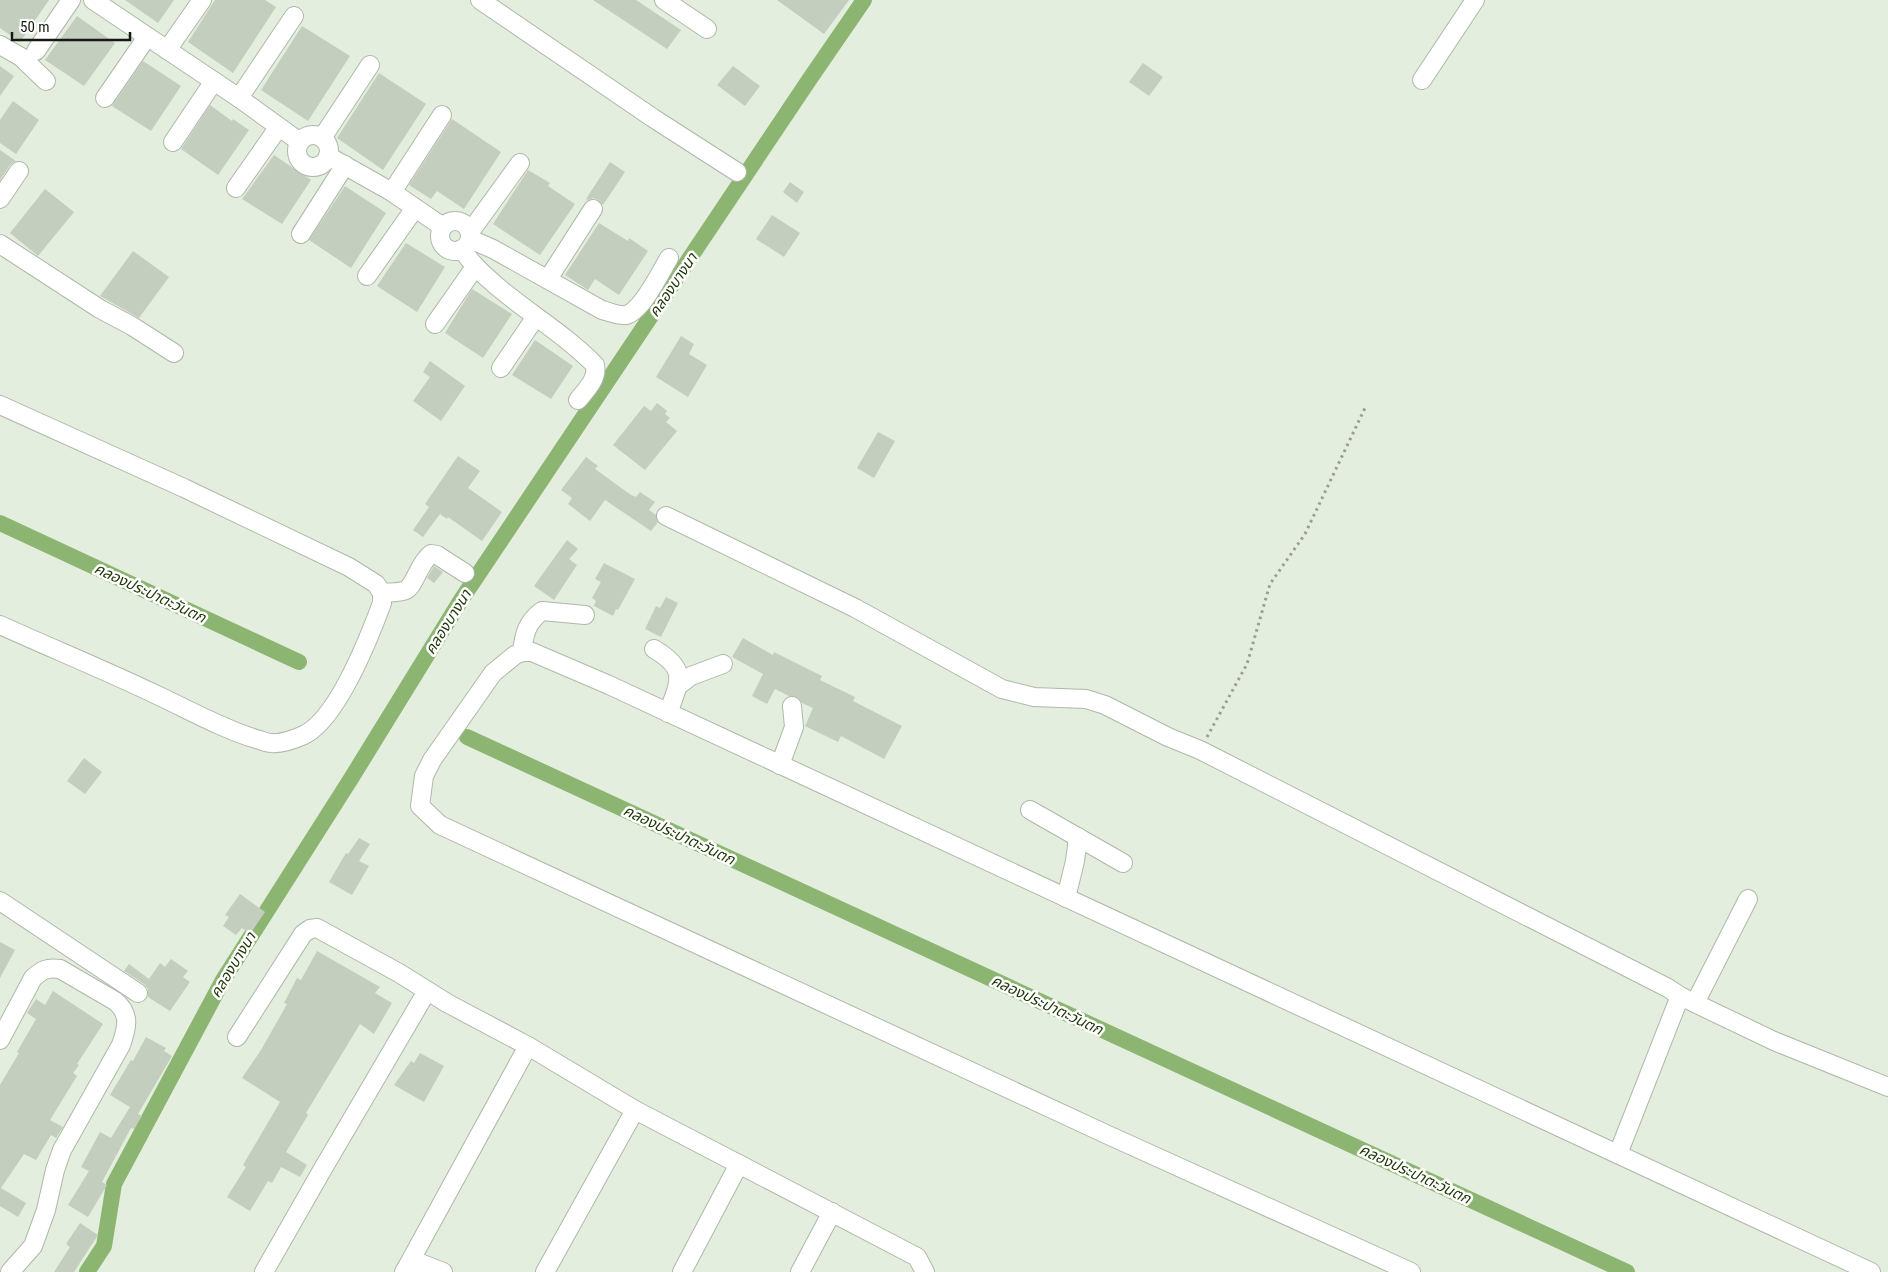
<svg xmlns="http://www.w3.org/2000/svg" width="1888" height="1272" font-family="'Roboto Condensed','Noto Sans Thai',sans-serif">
	<rect width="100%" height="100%" fill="#e4eede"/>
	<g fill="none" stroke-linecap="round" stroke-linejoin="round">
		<g stroke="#8cb572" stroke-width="16">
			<polyline points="0,523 299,662"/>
			<polyline points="467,737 1627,1272"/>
			<polyline points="87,1272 104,1246 114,1184 223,980 352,777 461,600 809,80 864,0"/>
		</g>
	</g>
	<g fill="#c4cebf">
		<polygon points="0,0 49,0 20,42 0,28"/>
		<polygon points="125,0 174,0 158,23"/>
		<polygon points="215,0 265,0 276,7 233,73 188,42"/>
		<polygon points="593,0 636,0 681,30 667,49"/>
		<polygon points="777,0 849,0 824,34"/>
		<polygon points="77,16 115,43 84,86 45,60"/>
		<polygon points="302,26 350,56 308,121 261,90"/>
		<polygon points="143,61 181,86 151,131 112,106"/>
		<polygon points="1143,63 1163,77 1149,96 1129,82"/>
		<polygon points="0,66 14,76 0,96"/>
		<polygon points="733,66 760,86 745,106 717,85"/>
		<polygon points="379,73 426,104 383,170 337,138"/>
		<polygon points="13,101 39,120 16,154 0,143 0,120"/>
		<polygon points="210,105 232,121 233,119 249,130 218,175 181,149"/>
		<polygon points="452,119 501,152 464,209 437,191 431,199 409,185"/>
		<polygon points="0,150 16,161 10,165 0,180"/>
		<polygon points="274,155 311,180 282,224 242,199"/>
		<polygon points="610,162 625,172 603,205 598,200 593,198 588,200 586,199"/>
		<polygon points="528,170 550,183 548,186 575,204 540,255 493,224"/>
		<polygon points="790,182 804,192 797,203 783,192"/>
		<polygon points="345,186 386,213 351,268 309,240"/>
		<polygon points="45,189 74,212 38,256 10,233"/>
		<polygon points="772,215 800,233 784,257 756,239"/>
		<polygon points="599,223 628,241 629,238 648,251 619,295 595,279 588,290 565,275"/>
		<polygon points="406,243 445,267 417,312 377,286"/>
		<polygon points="133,251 169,277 139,318 100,296"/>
		<polygon points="472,289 512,314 483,358 445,333"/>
		<polygon points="681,336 694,344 689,354 707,365 688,397 656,377"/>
		<polygon points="535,340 573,366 551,399 512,375"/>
		<polygon points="430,361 465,386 441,421 413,401 430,377 423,372"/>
		<polygon points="657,403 667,411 665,414 670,418 666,422 677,431 645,470 613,445 644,406 651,411"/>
		<polygon points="878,432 895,441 874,478 857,468"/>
		<polygon points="458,456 480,471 468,488 502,512 482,541 448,517 447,519 440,514 423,537 413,530 429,507 425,504"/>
		<polygon points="586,457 598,466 595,469 631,495 636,497 640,492 655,502 649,510 656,515 658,522 651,531 605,500 590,521 568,504 572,498 561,490"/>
		<polygon points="567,540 578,549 569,559 577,565 554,600 534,586"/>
		<polygon points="604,563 635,579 618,610 616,609 613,616 594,606 596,601 592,598 601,582 595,579"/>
		<polygon points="434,566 443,572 434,583 427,578"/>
		<polygon points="666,597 678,603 661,637 645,629 656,606 660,608"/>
		<polygon points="743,638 773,655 774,652 822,676 820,680 855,697 853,701 902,726 884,759 841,736 838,742 805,726 813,708 802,703 797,697 789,696 775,689 767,704 752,696 763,674 732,657"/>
		<polygon points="84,758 102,772 85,794 67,781"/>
		<polygon points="359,838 370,844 359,861 369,866 352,895 329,882 346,853 348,854"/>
		<polygon points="240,894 265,912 250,934 242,928 236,935 223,926 229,917 225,915"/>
		<polygon points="0,942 15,950 0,978"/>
		<polygon points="317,951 380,987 375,993 392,1003 374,1034 360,1024 306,1113 308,1115 286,1152 307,1165 300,1177 281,1167 272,1183 268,1181 250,1211 227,1197 246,1167 243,1165 280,1102 242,1078 261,1050 287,1004 284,1003 297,978 301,980"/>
		<polygon points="171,959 188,971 183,977 190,982 170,1011 148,997 148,989 144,984 124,971 129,964 149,979 160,963 165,967"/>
		<polygon points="53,991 103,1024 77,1064 79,1065 73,1073 77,1076 50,1120 63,1127 56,1138 51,1135 36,1160 24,1154 1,1188 26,1203 18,1217 0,1206 0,1085 19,1053 17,1052 36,1019 27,1013 36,999 45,1005"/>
		<polygon points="146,1037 166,1048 164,1051 172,1056 138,1114 142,1116 134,1129 131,1128 102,1182 107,1185 88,1217 68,1205 89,1171 81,1167 100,1132 111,1138 130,1107 110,1095 131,1060 133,1061"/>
		<polygon points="420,1053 444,1066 424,1102 394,1085 411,1061 414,1063"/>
		<polygon points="80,1223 98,1235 74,1272 54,1272 70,1247 66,1244"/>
	</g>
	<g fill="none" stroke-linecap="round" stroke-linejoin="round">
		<defs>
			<g id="street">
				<polyline points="93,0 239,98 300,142"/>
				<polyline points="480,0 653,118 737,172"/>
				<polyline points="664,0 707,29"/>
				<polyline points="0,45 21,57 46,81"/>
				<polyline points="167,50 202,0"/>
				<polyline points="36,51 71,0"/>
				<polyline points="1422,80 1475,0"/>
				<polyline points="105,98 147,37"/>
				<polyline points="239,98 294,16"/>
				<circle cx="313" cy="151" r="16"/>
				<polyline points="322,138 370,65"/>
				<polyline points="173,142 214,81"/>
				<polyline points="328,156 392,192 443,227"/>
				<polyline points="236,188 278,128"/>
				<polyline points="392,192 442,115"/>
				<polyline points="0,199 19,171"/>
				<circle cx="455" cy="236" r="15"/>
				<polyline points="470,232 520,163"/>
				<polyline points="301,234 345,165"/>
				<path d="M470,239L493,249L602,310C610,312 618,316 626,315C642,311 660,273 669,258"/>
				<polyline points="0,244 100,309 132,326 174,353"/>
				<path d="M462,249C472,265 485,276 499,288C530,314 567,336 595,365C598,379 586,390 578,400"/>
				<polyline points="367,276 415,208"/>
				<polyline points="548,279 593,209"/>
				<polyline points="435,324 475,267"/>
				<polyline points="501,368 535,318"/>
				<path d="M0,405L184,488L349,567L376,584L382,593V603C369,638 338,718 304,735C295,739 281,744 271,743C266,743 261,740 256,739C223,729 191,711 159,696C107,671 53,649 0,625"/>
				<polyline points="666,516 855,608 1002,689 1034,697 1086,699 1105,705 1168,737 1200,750 1668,988 1680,996 1774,1041 1888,1087"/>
				<path d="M382,593C389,592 400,593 406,590C415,585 419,563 431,554L437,555L465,573"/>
				<path d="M654,649C688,669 680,681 668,713"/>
				<path d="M522,652C524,634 527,622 542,611L585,615"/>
				<polyline points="679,685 691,676 723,664"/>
				<polyline points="780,765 794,727 792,706"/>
				<polyline points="1030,810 1123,863"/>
				<polyline points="1066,898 1075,861 1078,837"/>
				<polyline points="0,901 138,993"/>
				<polyline points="1695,1003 1748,899"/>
				<polyline points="237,1037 303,934 310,929 317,928 399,973 447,1003 528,1046 635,1110 917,1257 925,1272"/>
				<path d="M0,1040L33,978C42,970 47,967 60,969L115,1001C131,1014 127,1028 121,1045L62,1150L55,1170L46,1210L33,1246L10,1272"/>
				<polyline points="1618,1154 1680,996"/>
				<polyline points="407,1267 528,1046"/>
				<polyline points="264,1272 321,1172 427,991"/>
				<polyline points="404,1272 407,1267 420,1263 443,1272"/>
				<polyline points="545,1272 635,1110"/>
				<polyline points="682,1272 739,1164"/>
				<polyline points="800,1272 832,1212"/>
				<polyline points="1411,1272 1108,1135 440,825 420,806 424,776 432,760 493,673 515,655 522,652 532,652 609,685 1871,1272"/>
			</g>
		</defs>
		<use href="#street" stroke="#aeb8a9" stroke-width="20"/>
		<polyline stroke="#979f92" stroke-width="3" stroke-dasharray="2.5 4" stroke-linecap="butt" points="1207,737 1247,664 1270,584 1305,534 1365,408"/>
		<use href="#street" stroke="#fff" stroke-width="18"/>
	</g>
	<g text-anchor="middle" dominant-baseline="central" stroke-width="5" stroke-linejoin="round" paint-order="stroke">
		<g font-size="15" font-style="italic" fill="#1c3605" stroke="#fff">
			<text transform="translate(673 285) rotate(-56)">คลองบางนา</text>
			<text transform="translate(150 593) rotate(25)">คลองประปาตะวันตก</text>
			<text transform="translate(448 622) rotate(-58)">คลองบางนา</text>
			<text transform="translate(679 835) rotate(25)">คลองประปาตะวันตก</text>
			<text transform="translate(233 965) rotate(-59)">คลองบางนา</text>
			<text transform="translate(1047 1005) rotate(25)">คลองประปาตะวันตก</text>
			<text transform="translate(1415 1174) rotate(25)">คลองประปาตะวันตก</text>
		</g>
	</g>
	<path d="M12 32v8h118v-8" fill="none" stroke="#151913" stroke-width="2.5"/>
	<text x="20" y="32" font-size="15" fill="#151913" stroke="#ffffff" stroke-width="4" paint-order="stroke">50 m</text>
</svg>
